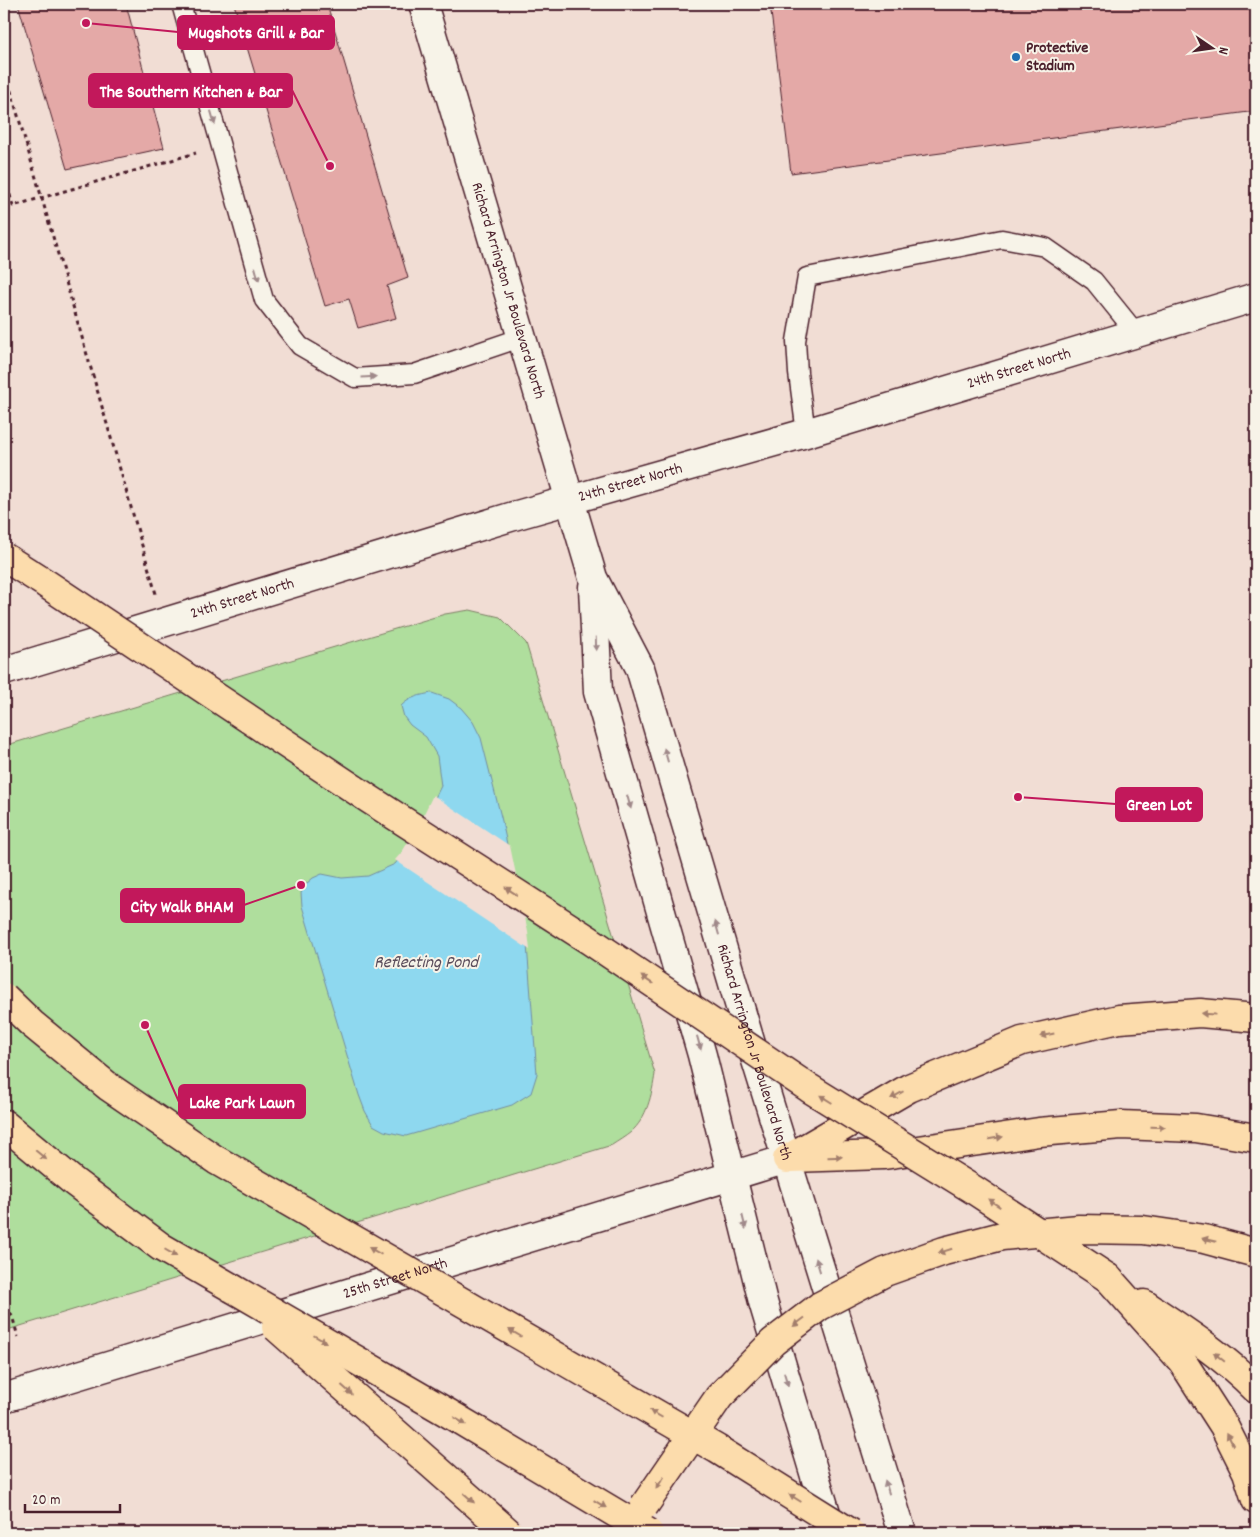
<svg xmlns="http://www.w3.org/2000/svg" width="1260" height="1537" font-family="Dekko,sans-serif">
	<rect width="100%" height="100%" fill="#f1ddd4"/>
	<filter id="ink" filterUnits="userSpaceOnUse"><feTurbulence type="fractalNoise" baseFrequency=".02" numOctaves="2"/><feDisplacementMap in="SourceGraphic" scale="10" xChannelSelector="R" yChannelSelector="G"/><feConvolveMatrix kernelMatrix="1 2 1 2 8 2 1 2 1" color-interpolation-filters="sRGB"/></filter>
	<g filter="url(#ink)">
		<path fill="#afde9d" stroke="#7c7e64" d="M470,610L500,617L526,643L655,1074C652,1094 647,1118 631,1132C625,1137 618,1141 612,1145L4,1331V746L445,614Z"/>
		<path fill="#8ed8ef" stroke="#738ea1" d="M432,693L449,699L461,708L473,722L481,738L502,821L526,932L537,1074L531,1093L512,1105L406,1136L384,1131L373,1125L365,1111L359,1095L302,906L301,893L306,884L313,878L322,874L342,878L368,876L395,864L404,853L422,824L441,786L437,756L426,737L410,725L404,717L401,706C410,697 420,695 432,693Z"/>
		<polygon fill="#f1ddd4" points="433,795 510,846 528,932 530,950 395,860 402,852 420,822"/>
		<g fill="#e4a9a7" stroke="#4a1f2b">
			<polygon points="18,4 126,4 164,148 67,169"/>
			<polygon points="234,4 327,4 408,278 387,286 396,318 358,328 349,299 325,306"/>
			<polygon points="770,4 1256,4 1256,111 791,173"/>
		</g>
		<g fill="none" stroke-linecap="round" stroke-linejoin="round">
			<defs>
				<g id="lane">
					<polyline points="181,4 264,300 300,346 355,378 414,374 523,337"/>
					<polyline points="806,433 798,373 796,341 807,277 1002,239 1045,247 1094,281 1136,333"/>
				</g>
				<g id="secondary">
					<path id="s1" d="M423,4L593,578L640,668L750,1041L902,1533"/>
					<polyline points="593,587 598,692 702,1055 763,1302 832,1533"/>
					<path id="s2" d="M4,671L517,515L806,433L1256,297"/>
					<path id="s3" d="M4,1398L787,1159"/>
				</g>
				<g id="highway">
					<polyline points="4,1124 74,1182 161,1247 232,1288"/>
					<polyline points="791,1158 884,1155 1039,1132 1121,1125 1196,1128 1256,1138"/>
					<polyline points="787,1159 909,1088 1022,1041 1119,1019 1200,1013 1256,1018"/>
					<polyline points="1108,1278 1182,1361 1224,1426 1247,1472 1256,1500"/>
					<path d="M1144,1304C1183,1330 1224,1356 1256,1389"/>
				</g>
			</defs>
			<use href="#lane" stroke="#4a1f2b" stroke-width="21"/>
			<use href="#secondary" stroke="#4a1f2b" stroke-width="31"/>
			<use href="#highway" stroke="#4a1f2b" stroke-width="31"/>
			<g stroke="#4a1f2b" stroke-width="3" stroke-dasharray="4 4" stroke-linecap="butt">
				<polyline points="4,67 156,594"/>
				<polyline points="4,181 6,181 13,206 196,153"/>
				<polyline points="4,1298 13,1319 18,1337"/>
			</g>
			<use href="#lane" stroke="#f7f3e8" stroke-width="18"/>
			<use href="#secondary" stroke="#f7f3e8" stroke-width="28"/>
			<use href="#highway" stroke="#fcdcac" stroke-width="28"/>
			<defs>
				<g id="highway-bridge">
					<polyline points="4,557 45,583 369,799 589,940 809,1088 974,1190 1108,1278"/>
					<polyline points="4,997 32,1024 109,1087 216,1160 717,1449 851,1533"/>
					<polyline points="232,1288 448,1413 649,1533"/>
					<polyline points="276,1327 509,1533"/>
					<polyline points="644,1506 719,1397 773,1342 820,1306 885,1272 944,1251 1002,1236 1079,1229 1143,1230 1204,1239 1256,1253"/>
				</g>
			</defs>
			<use href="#highway-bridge" stroke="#4a1f2b" stroke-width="31" stroke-linecap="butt"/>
			<use href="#highway-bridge" stroke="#fcdcac" stroke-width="28"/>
		</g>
		<defs><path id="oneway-solid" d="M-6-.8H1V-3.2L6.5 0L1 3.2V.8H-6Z" transform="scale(1.25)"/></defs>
		<g fill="#a0898a">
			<use href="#oneway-solid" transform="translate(213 118) rotate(74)"/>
			<use href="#oneway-solid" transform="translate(257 274) rotate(74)"/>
			<use href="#oneway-solid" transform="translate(369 377) rotate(-4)"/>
			<use href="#oneway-solid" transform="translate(596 644) rotate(88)"/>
			<use href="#oneway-solid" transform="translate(666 755) rotate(-106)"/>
			<use href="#oneway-solid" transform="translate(629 802) rotate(74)"/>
			<use href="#oneway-solid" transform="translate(717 928) rotate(-106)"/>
			<use href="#oneway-solid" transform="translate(699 1043) rotate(74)"/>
			<use href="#oneway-solid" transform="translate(744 1222) rotate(76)"/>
			<use href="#oneway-solid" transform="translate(818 1265) rotate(-107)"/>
			<use href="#oneway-solid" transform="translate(786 1379) rotate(73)"/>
			<use href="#oneway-solid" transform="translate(887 1487) rotate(-107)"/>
		</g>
		<g fill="#a37e6c">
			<use href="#oneway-solid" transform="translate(511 891) rotate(-147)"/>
			<use href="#oneway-solid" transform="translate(647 980) rotate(-146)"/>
			<use href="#oneway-solid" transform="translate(1208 1014) rotate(-176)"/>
			<use href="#oneway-solid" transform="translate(1047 1035) rotate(168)"/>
			<use href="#oneway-solid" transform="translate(897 1095) rotate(150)"/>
			<use href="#oneway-solid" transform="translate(826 1099) rotate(-148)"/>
			<use href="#oneway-solid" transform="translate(1158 1127) rotate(2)"/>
			<use href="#oneway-solid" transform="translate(996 1138) rotate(-9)"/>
			<use href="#oneway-solid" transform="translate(41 1155) rotate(40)"/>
			<use href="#oneway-solid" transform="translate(835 1157) rotate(-2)"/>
			<use href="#oneway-solid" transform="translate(994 1203) rotate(-147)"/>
			<use href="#oneway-solid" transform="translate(1209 1240) rotate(-166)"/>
			<use href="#oneway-solid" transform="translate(375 1251) rotate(-150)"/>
			<use href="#oneway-solid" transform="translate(945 1251) rotate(163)"/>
			<use href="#oneway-solid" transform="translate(171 1253) rotate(30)"/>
			<use href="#oneway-solid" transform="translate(799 1322) rotate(143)"/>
			<use href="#oneway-solid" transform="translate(515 1333) rotate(-150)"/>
			<use href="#oneway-solid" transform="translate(320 1339) rotate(30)"/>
			<use href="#oneway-solid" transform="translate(1219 1357) rotate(-141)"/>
			<use href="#oneway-solid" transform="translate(347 1390) rotate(42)"/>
			<use href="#oneway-solid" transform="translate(656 1414) rotate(-150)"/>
			<use href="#oneway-solid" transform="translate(460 1421) rotate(31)"/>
			<use href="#oneway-solid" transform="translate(1230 1439) rotate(-116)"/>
			<use href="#oneway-solid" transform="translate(660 1483) rotate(124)"/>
			<use href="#oneway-solid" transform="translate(469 1498) rotate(42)"/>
			<use href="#oneway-solid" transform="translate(795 1498) rotate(-148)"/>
			<use href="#oneway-solid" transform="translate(600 1504) rotate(31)"/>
		</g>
	</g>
	<circle fill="#1f6fb2" stroke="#f7f3e8" stroke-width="2" cx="1016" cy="57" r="5"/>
	<g text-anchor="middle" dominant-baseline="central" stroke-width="4" stroke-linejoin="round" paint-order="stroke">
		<g font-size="16" font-weight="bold" fill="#4a1f2b" stroke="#f7f3e8" text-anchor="start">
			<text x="1026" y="48">Protective<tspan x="1026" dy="18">Stadium</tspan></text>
		</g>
		<g font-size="16" fill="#4a1f2b" stroke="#f7f3e8">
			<text stroke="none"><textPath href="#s1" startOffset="299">Richard Arrington Jr Boulevard North</textPath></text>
			<text stroke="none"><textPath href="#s2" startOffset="1059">24th Street North</textPath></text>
			<text stroke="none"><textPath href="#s2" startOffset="654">24th Street North</textPath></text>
			<text stroke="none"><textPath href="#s2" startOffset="249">24th Street North</textPath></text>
			<text stroke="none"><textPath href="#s1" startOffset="1101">Richard Arrington Jr Boulevard North</textPath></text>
			<text stroke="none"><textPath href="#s3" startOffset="409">25th Street North</textPath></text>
		</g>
		<g font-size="18" font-style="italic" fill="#5b4d5c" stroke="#f7f3e8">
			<text x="426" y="963">Reflecting Pond</text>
		</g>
	</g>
	<path fill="none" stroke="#c2185b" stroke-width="2" d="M86 23L178 32M330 166L292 90M1018 797L1116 804M301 885L244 905M145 1025L179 1102"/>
	<g fill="#c2185b" stroke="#f7f3e8" stroke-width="2">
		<circle cx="86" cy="23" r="5"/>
		<circle cx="330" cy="166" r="5"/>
		<circle cx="1018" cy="797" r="5"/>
		<circle cx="301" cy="885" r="5"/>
		<circle cx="145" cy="1025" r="5"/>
	</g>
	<g fill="#c2185b" stroke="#c2185b" stroke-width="2">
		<rect x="178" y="16" width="156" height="33" rx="5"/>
		<rect x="89" y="74" width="203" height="33" rx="5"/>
		<rect x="1116" y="788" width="86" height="33" rx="5"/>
		<rect x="121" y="889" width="123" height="33" rx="5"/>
		<rect x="179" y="1085" width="126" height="33" rx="5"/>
	</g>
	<g font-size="18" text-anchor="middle" font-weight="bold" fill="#fff">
		<text x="256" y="38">Mugshots Grill &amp; Bar</text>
		<text x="191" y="97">The Southern Kitchen &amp; Bar</text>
		<text x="1159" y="810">Green Lot</text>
		<text x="182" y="912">City Walk BHAM</text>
		<text x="242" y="1108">Lake Park Lawn</text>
	</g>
	<rect width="1260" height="1537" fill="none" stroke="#f7f3e8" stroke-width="20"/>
	<rect x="10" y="10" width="1240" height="1517" fill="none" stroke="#4a1f2b" stroke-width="2" filter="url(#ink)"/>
	<g transform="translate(1212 48) rotate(103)" stroke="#f7f3e8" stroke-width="4" paint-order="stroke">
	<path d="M0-4L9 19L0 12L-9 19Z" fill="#4a1f2b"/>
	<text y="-8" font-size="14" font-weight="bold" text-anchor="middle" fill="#4a1f2b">N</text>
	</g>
	<path d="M25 1504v8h95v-8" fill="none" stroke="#4a1f2b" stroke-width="2.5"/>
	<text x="32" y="1504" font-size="15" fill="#4a1f2b" stroke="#f7f3e8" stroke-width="4" paint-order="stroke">20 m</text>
</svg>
